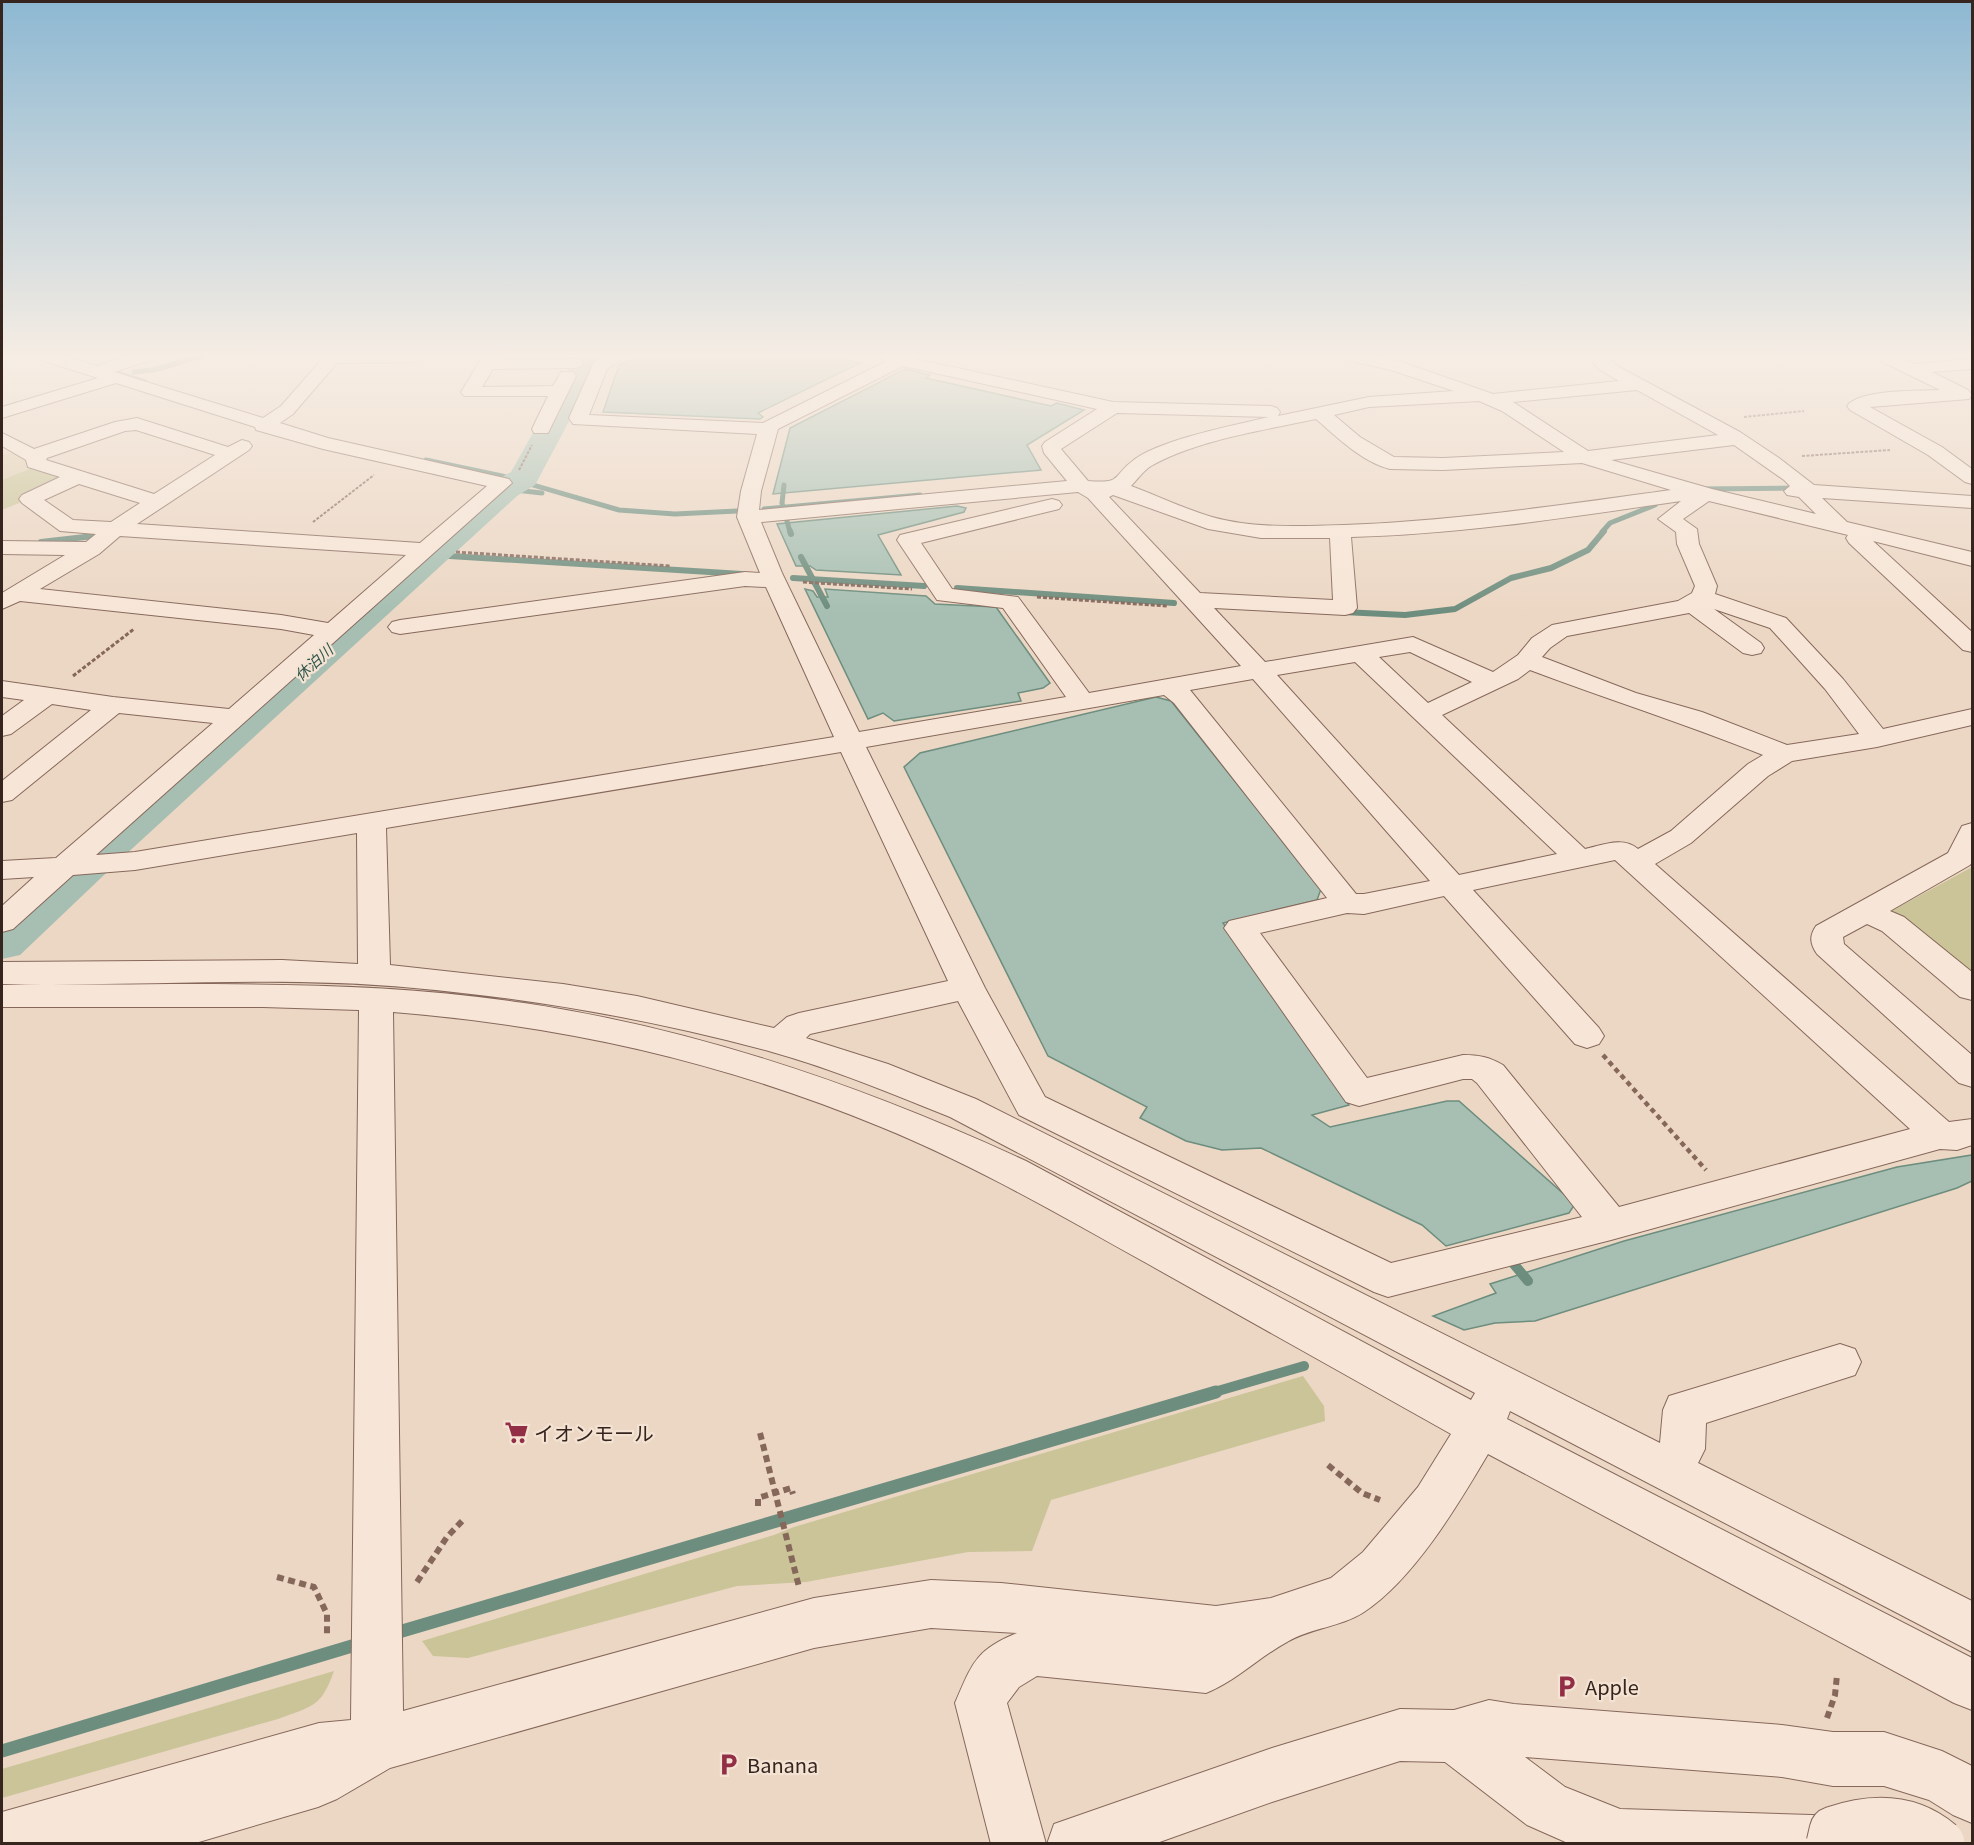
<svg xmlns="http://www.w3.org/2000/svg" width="1974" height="1845" font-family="Georgia,'Noto Sans JP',serif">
	<rect width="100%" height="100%" fill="#ecd7c4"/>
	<polygon fill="#e1cfb2" points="15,452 27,457 32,468 2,480 2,455"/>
	<g fill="#cac498">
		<polygon points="32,468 75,480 2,510 2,480"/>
		<polygon points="1972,867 1972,977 1888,913"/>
		<polygon points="1303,1376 1324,1406 1325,1421 1051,1500 1032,1551 968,1552 806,1582 737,1586 468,1658 433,1656 422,1641 774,1535 794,1527"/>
		<path d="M334,1671C321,1708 312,1706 278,1719L2,1798V1769Z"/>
	</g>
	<g fill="#a6bfb2" stroke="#6d8d7e" stroke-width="1.5">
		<polygon points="655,356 833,356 860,363 758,413 763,417 760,419 603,412 619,365 637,358 648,359"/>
		<polygon points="905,369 930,375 926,378 1051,406 1057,403 1084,410 1027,445 1041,470 773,494 790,428"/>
		<polygon points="957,506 966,508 964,512 878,535 901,575 816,570 810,566 796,566 777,524"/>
		<polygon points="805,589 813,591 817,597 828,597 825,589 926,596 935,604 996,607 1050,683 1043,688 1018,693 1021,701 894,721 883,713 868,719"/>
		<polygon points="1156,697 1171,701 1321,889 1317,900 1223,923 1349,1105 1312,1115 1330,1127 1447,1101 1459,1101 1575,1204 1569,1213 1446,1246 1422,1225 1261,1148 1222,1150 1186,1141 1140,1118 1147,1107 1048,1056 904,767 920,753"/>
		<polygon points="1972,1155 1972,1181 1957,1188 1535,1321 1495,1323 1464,1330 1433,1316 1496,1293 1490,1284 1624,1241 1897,1167"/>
	</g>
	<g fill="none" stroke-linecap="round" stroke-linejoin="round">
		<g stroke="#6d8d7e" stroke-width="5">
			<polyline points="111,371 145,382"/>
			<polyline points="134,372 153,370 200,356"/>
			<polyline points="426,460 502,476 619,510 675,514 737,511"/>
			<polyline points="784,485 782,503 790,532"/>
			<polyline points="505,489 542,493"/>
			<polyline points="1701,489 1799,488"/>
			<polyline points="764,509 920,495"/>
			<polyline points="1602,532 1610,523 1655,505 1660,500 1659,497"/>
		</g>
		<g stroke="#6d8d7e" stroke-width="6">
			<polyline points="790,531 791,534"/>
			<polyline points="41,542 94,536"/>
			<polyline points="433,555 742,574"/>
			<polyline points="801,557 827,606"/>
			<polyline points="793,578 924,586"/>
			<polyline points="957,588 1174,603"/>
			<polyline points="1343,612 1405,615 1455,609 1511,578 1551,568 1588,550 1604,531"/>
		</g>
		<g stroke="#6d8d7e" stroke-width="10">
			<polyline points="1513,1263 1528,1281"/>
			<polyline points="1211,1393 1304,1366"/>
		</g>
		<g stroke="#6d8d7e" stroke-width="13">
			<polyline points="392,1634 1216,1392"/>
			<polyline points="2,1751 362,1643"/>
		</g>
		<polygon fill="#a6bfb2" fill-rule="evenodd" points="576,356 604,356 535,485 517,496 123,857 20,955 2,959 2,915 493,482 511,472"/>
		<defs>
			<g id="minor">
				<path d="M39,356H65L97,366L127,356H152L150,360L114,372L263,418L281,406L325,356H422L420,361L414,362L337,363L293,414L280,423L328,438L509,479L512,483L96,855L135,852L834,737L766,587L745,586L400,634L392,632L388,627L392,622L400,620L745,572L760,573L737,517L741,491L757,434L573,424L569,418L594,362L606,356H627L607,369L589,415L763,423L885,362L881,358L882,356H918L916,359L1113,402L1271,406L1277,408L1280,412L1278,416L1369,397L1454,391L1391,370L1346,360L1344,356H1375L1402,362L1493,394L1619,381L1600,370L1592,361L1593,356H1609L1610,360L1619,367L1740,432L1779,458L1814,485L1972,496V508L1822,498L1847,522L1972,552V566L1873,541L1972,632V652L1963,650L1849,543L1846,538L1848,535L1709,501L1683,519L1697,529L1699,544L1717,586L1715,594L1786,618L1843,679L1883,729L1972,709V725L1877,747L1792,761L1768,776L1691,843L1655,864L1949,1122L1972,1119V1145L1957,1150L1940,1149L1611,1240L1388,1297L1374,1292L1019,1115L958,1001L810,1034L806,1038L888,1064L976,1099L1660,1443L1663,1410L1669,1396L1840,1344L1855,1349L1861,1362L1855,1375L1706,1423L1705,1449L1698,1463L1972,1601V1652L1510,1411L1507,1419L1972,1658V1710L1954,1703L1488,1454C1458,1505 1414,1579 1364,1612C1341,1627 1310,1628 1287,1642C1259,1657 1236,1681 1206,1693L1037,1676L1019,1687L1007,1703L1046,1844H991L955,1703C972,1664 975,1650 1017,1633L931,1628L814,1648L390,1768L337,1799L318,1807L192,1844H2V1812L319,1723L351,1720L359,1010L263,1007H2V985C58,984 114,985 171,984C288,984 407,985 524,1003C699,1029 866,1087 1026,1161L1471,1400L1475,1393L950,1117C892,1094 833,1069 772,1052C655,1020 536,999 414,988C277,975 139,987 2,984V962L282,960L358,964L357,833L135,870L73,875L13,929L2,932V906L34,877L2,879V861L56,858L213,723L119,713L12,800L2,802V781L91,710L52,704L11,734L2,736V716L24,700L2,697V681L113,697L229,709L314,635L281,629L20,601L2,609V593L65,555L2,554V541L86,542L96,534L60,531L22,503L19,499L22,495L60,477L28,467L26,460L2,446V433L34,449L115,422L137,418L228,447L242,440L249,442L252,446L249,450L137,524L420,543L487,486L323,449L256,430L255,427L116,383L2,418V407L98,378L41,360ZM903,366L1097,409L1045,442L1042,446L1044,453L1067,481L759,510L761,491L778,429ZM1637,390L1718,435L1588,451L1513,402ZM1479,401L1502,411L1564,452L1443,458L1394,457L1360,437L1334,415L1369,407ZM1117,413L1269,417C1235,425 1163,439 1135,459C1111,476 1124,484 1088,481L1061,449ZM1316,419C1337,437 1362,462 1390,469L1443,470L1582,463L1671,490C1562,505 1454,521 1344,525C1300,526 1255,529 1212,517C1185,509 1158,496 1131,486C1137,480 1143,471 1151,466C1196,440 1265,430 1316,419ZM136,430L215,455L154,494L46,460L47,458L125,431ZM1734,445L1784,480L1790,486L1784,491L1787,495L1799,497L1816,514L1712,489L1611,460ZM79,484L140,503L111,522L73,520L44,500ZM1078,492L1088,498L1241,666L1089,693L1018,597L952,589L921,543L1059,509L1062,505L1059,501L1052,499L900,535L897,540L937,600L1003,608L1066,697L859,732L782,573L761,522ZM1113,495L1208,529L1261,538H1330L1333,600L1200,593L1109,497ZM1681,501L1658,519L1676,532L1677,544L1695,586L1692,593L1678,601L1552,625L1532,638L1518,655L1493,672L1413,637L1265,662L1214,608L1345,615L1353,613L1357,608L1351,537C1462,534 1571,517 1681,501ZM120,536L406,555L328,623L281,615L40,589L99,554ZM1714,609L1770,628L1825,689L1859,734L1787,745L1702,712L1636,693L1542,657L1550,648L1567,636L1689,613L1743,653L1752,655L1761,653L1764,648L1761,643ZM1410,652L1472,682L1428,703L1379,657ZM1355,662L1557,854L1459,875L1277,675ZM1530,670C1607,699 1686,724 1763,755L1748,764L1671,831L1638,849C1623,836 1603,845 1585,849L1442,715L1518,679ZM1253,679L1430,881L1364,894H1356L1190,690ZM1164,695L1174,703L1327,898L1229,921L1224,928L1346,1102L1359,1106L1463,1079H1472L1477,1083L1582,1217L1391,1263L1045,1097L985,988L866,747ZM841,752L948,981L799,1013L787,1017L774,1028L637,996L563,984L390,965L386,828ZM1615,860L1910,1129L1619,1207L1503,1065C1489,1057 1479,1055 1463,1055L1367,1078L1260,933L1347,913L1364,914L1444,896L1575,1044L1587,1048L1599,1044L1604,1036L1599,1028L1473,890ZM393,1012C565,1026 721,1061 881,1127C974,1165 1060,1215 1148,1264C1249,1321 1350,1377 1451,1434L1418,1487L1363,1552L1331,1578L1271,1598L1216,1606L1001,1583L931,1580L814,1598L403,1711Z"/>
				<polygon points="483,356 500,356 499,359 580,359 583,363 580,367 574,368 493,369 482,387 553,386 561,372 573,372 576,376 548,433 534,433 532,429 548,396 464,396 461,392"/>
				<path d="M1877,356H1898L1914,364L1972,359V369L1932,372L1968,390L1972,395L1969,399L1870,407L1942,447L1972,469V484L1965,482L1928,455L1850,410L1847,406C1859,389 1920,391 1940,390L1879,360Z"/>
				<path d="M1972,823V862L1970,865L1890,911L1904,917L1972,972V1000L1960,997L1882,931L1867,924L1843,937L1844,944L1972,1055V1087L1959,1083L1817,954C1810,944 1809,936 1816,926L1948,853L1962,826Z"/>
				<polygon points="1489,1700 1514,1704 1782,1725 1833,1732 1884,1732 1942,1751 1972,1766 1972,1823 1953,1815 1929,1800 1884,1786 1833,1786 1782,1777 1525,1757 1565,1787 1620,1809 1845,1816 1865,1824 1872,1844 1570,1844 1527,1825 1445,1762 1400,1761 1272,1802 1154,1844 1047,1844 1054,1824 1272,1748 1400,1709 1454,1710"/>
			</g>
		</defs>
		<use href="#minor" stroke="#86685b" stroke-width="2"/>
		<g stroke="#86685b" stroke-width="2" stroke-dasharray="3 1.5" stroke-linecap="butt">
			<polyline points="160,370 208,356"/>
			<polyline points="1744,417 1804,411"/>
			<polyline points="1802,456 1890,450"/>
			<polyline points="519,470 532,445"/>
			<polyline points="313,522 374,475"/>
		</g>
		<g stroke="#86685b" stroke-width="3" stroke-dasharray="4 2" stroke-linecap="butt">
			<polyline points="456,552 670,566"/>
			<polyline points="803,582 912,589"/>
			<polyline points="1037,597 1167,606"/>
			<polyline points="73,676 134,629"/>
		</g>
		<polyline stroke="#86685b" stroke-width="4.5" stroke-dasharray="5 4" stroke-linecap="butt" points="1603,1055 1706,1170"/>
		<g stroke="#86685b" stroke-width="6" stroke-dasharray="7 4.5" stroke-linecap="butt">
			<polyline points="760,1433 799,1587"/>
			<polyline points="1328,1465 1362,1493 1380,1500"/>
			<polyline points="758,1506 758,1498 791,1488 793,1494"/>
			<polyline points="277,1577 314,1587 327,1614 327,1635"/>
			<polyline points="417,1582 447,1537 465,1518"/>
			<polyline points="1827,1718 1835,1695 1837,1675"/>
		</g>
		<use href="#minor" fill="#f7e6d7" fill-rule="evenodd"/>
		<defs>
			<path id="minor-bridge" d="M1831,1844L1834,1831C1872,1818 1908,1817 1940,1844"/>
		</defs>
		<use href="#minor-bridge" stroke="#86685b" stroke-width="51" stroke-linecap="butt"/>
		<use href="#minor-bridge" stroke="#f7e6d7" stroke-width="49"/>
	</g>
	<linearGradient id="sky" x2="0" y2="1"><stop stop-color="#8db8d2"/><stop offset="0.58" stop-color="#f6ede4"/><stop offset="1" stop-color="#f6ede4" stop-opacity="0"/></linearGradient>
	<rect width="1974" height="614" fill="url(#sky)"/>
	<defs>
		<symbol id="supermarket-bare" viewBox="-9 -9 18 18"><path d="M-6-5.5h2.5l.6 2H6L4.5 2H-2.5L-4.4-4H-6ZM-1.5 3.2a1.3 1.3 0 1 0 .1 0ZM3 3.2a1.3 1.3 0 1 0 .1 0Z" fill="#922e46" stroke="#f4e3d3" stroke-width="2.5" paint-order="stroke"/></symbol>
		<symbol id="parking-bare" viewBox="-9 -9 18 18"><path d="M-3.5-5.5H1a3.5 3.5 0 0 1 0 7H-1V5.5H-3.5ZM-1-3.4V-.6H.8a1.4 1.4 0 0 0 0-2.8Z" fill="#922e46" stroke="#f4e3d3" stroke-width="2.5" paint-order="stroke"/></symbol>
	</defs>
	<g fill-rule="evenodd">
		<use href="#supermarket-bare" x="500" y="1416" width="33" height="33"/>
		<use href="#parking-bare" x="1550" y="1670" width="33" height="33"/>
		<use href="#parking-bare" x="712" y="1748" width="33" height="33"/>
	</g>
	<g text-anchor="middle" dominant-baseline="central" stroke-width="4.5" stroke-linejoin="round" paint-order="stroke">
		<g font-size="15" font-style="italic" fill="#2f564a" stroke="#f4e3d3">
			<text transform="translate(313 662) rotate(-42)">休泊川</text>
		</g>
		<g font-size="20" fill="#36251f" stroke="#f4e3d3" text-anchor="start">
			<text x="534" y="1432">イオンモール</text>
			<text x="1585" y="1686">Apple</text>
			<text x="747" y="1764">Banana</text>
		</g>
	</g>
	<rect width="1974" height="1845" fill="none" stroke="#36251f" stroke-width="6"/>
</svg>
